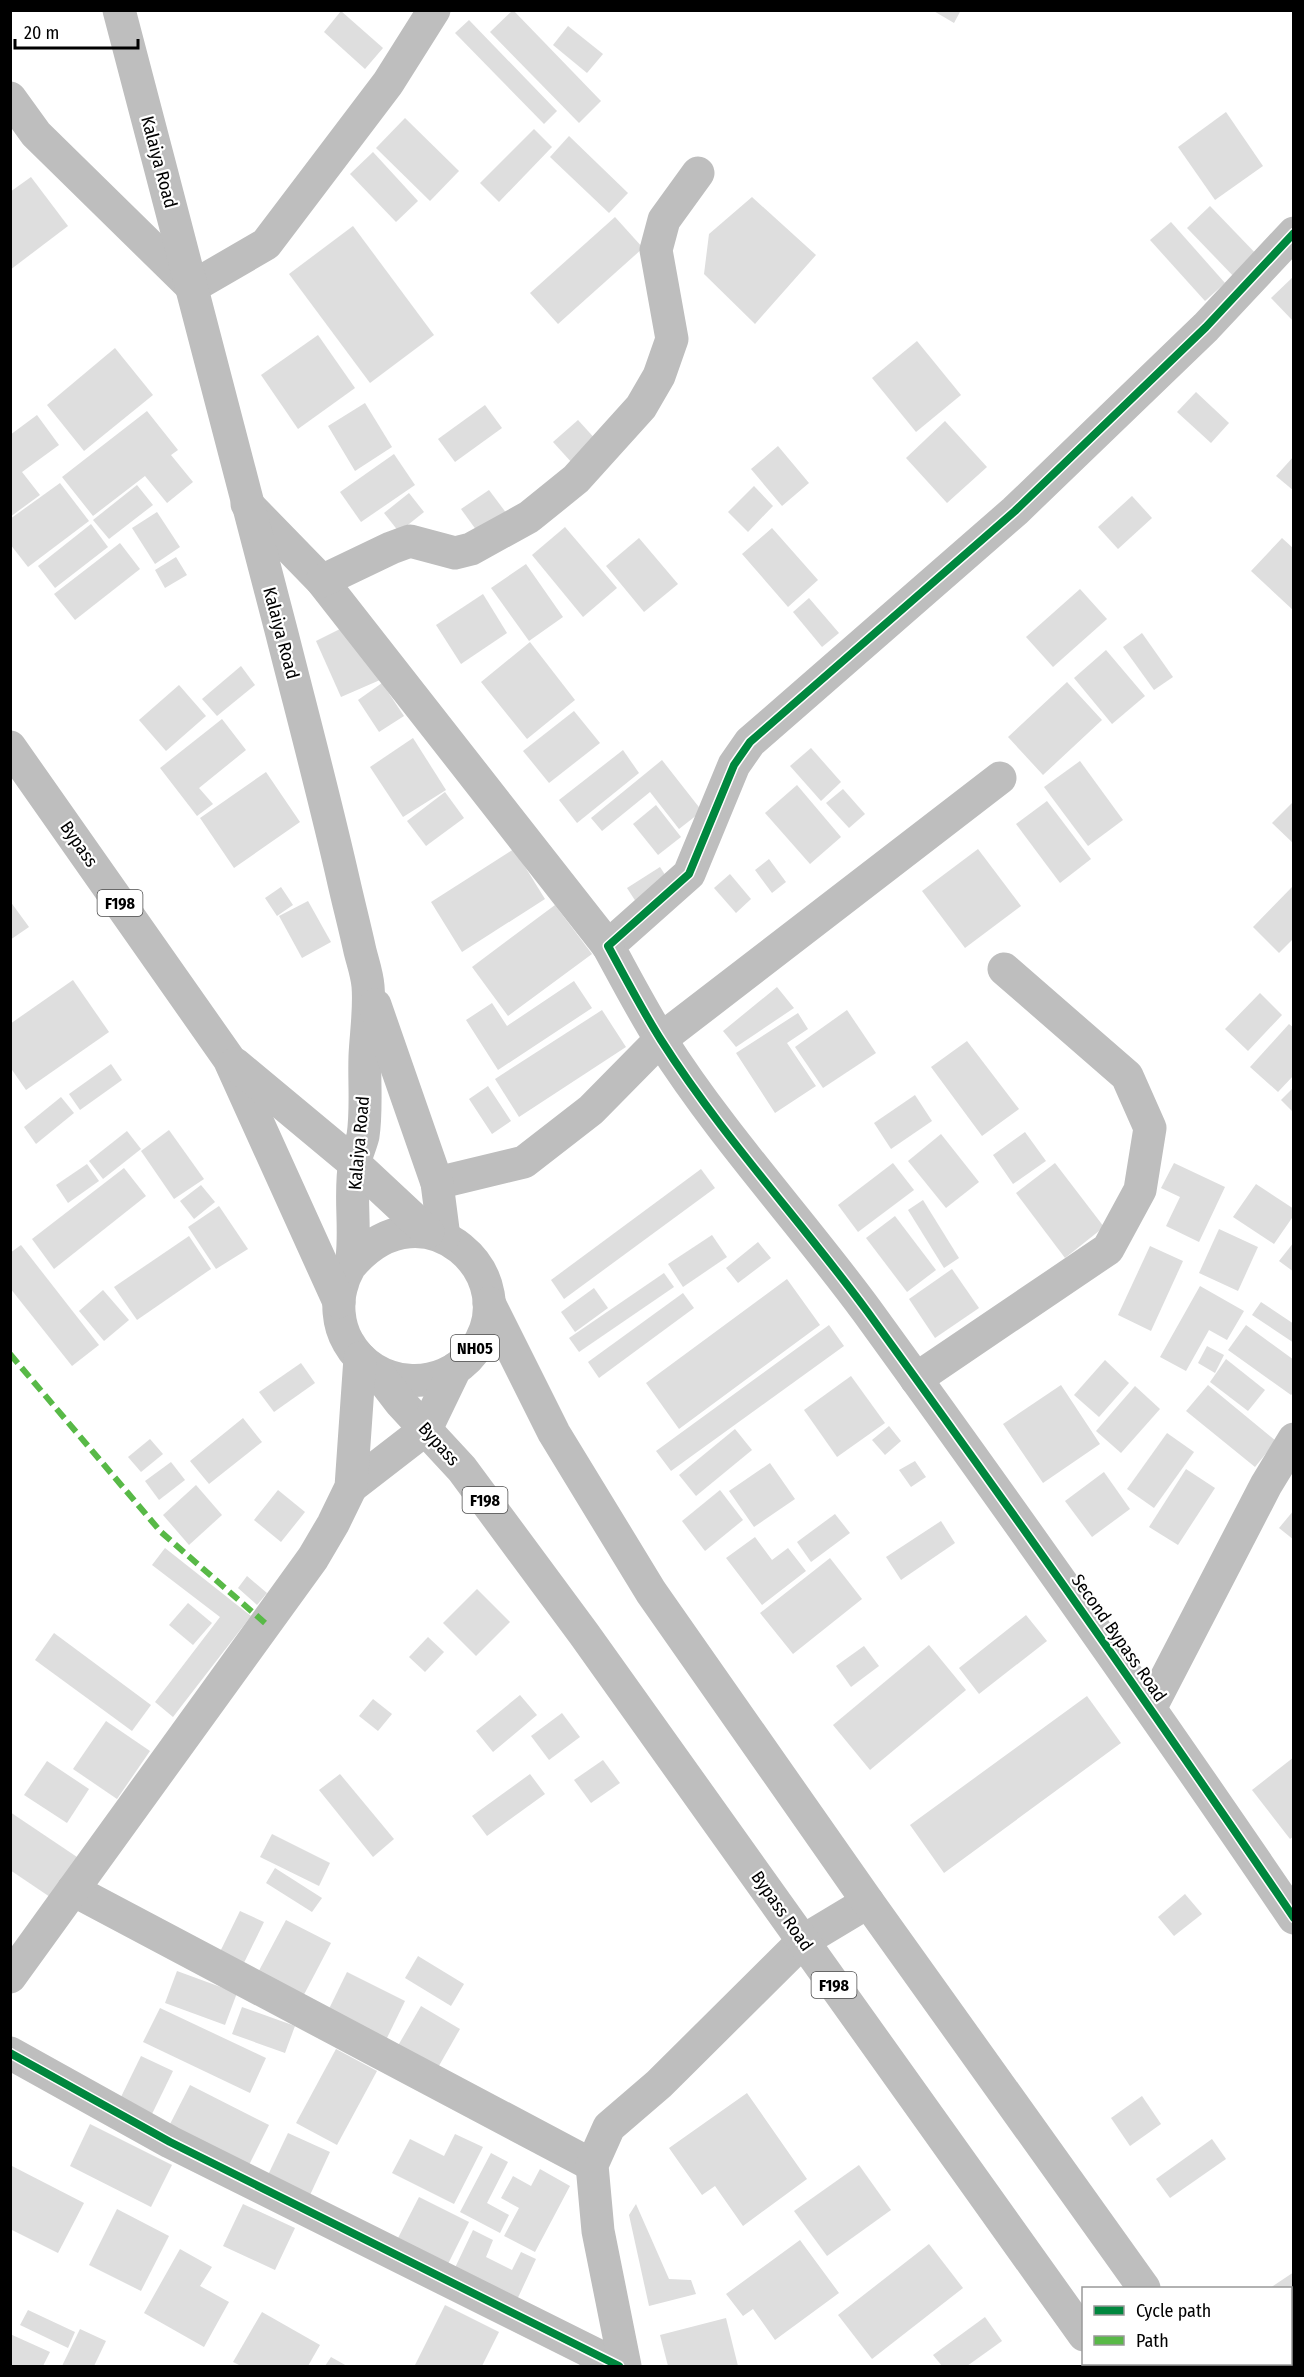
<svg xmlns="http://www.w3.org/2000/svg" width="1304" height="2377" font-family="'Fira Sans Condensed',sans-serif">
	<rect width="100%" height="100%" fill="#fff"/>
	<g fill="#dedede">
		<polygon points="513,10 601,101 579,123 490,32"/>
		<polygon points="932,10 961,10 954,23"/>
		<polygon points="341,11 383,48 365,69 324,32"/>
		<polygon points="469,20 557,111 544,124 455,33"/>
		<polygon points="568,26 603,54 587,73 553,45"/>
		<polygon points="1226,112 1263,166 1215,200 1178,147"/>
		<polygon points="405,118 459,171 430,201 376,148"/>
		<polygon points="534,129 552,147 499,202 480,183"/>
		<polygon points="569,136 628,193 609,213 550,157"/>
		<polygon points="373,152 418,201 396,222 350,174"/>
		<polygon points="31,177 68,226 10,270 10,192"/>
		<polygon points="752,197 816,255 755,324 704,274 709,234"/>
		<polygon points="1210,206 1261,259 1238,281 1187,228"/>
		<polygon points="615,217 643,248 558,324 530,293"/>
		<polygon points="1171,222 1225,283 1205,301 1150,240"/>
		<polygon points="353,226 434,335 370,383 289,274"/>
		<polygon points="1294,276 1294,322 1271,298"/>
		<polygon points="318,335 355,388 298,429 261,375"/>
		<polygon points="917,341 961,395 916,432 872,378"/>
		<polygon points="115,348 153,395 84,451 47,405"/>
		<polygon points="1196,392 1229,423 1211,443 1177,412"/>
		<polygon points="365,403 392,447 355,471 328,426"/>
		<polygon points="485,405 502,428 455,462 438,439"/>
		<polygon points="147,411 178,450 171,455 193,482 167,503 145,476 93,516 62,477"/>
		<polygon points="37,415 59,445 22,472 40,495 10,517 10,435"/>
		<polygon points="578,420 598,442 573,464 553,442"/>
		<polygon points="945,421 987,467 947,503 906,458"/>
		<polygon points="778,446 809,483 782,506 751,469"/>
		<polygon points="394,454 415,485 361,522 340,492"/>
		<polygon points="1294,456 1294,491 1276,476"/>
		<polygon points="60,483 89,521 28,567 10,544 10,519"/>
		<polygon points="137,485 153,505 109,539 93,520"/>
		<polygon points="754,486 773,506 748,532 728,512"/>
		<polygon points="489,490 510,518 482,538 461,509"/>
		<polygon points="409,493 424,512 399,532 384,513"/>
		<polygon points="1132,496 1152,518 1118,549 1098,527"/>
		<polygon points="157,512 180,547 155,564 132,528"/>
		<polygon points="91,524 108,547 55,588 38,566"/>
		<polygon points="565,527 617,588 583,617 532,555"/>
		<polygon points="772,528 818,580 788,607 742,554"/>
		<polygon points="639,538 678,584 644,612 606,566"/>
		<polygon points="1282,538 1294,549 1294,611 1251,571"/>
		<polygon points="120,543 140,569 75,620 54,594"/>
		<polygon points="176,557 187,575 165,588 155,570"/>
		<polygon points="526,564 563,617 529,641 491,588"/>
		<polygon points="1080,589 1107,619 1053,667 1026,637"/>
		<polygon points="483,594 507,633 461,664 436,625"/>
		<polygon points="809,598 839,633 822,647 793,612"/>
		<polygon points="340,629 380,680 341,697 316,641"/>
		<polygon points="1142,633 1173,677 1154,690 1123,647"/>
		<polygon points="530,642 575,700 527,739 481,682"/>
		<polygon points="1106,650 1145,696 1112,724 1074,678"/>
		<polygon points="241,666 255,685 217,716 202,699"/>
		<polygon points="1067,682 1102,720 1043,775 1008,737"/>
		<polygon points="382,683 404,716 379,732 358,700"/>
		<polygon points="179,685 206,716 166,751 139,720"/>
		<polygon points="574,711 600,743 549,783 523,751"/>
		<polygon points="222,719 246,750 199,788 213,804 197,816 160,768"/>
		<polygon points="413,738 446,790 403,817 370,767"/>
		<polygon points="811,748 841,782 821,801 790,766"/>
		<polygon points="623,750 639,773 577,823 559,800"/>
		<polygon points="662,760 702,811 679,829 650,792 602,831 591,818"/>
		<polygon points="1080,761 1123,820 1088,846 1044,787"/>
		<polygon points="266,772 300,822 234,868 200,818"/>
		<polygon points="797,785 841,837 810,864 765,813"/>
		<polygon points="843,789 865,814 849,828 826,803"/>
		<polygon points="445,792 464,818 426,846 407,821"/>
		<polygon points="1047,801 1091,859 1060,883 1016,824"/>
		<polygon points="1294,801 1294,844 1272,823"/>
		<polygon points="656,805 681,837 658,855 633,824"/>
		<polygon points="514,849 545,899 462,952 431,902"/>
		<polygon points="978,849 1021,906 965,948 922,891"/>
		<polygon points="769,859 786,882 772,893 755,870"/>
		<polygon points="660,867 673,887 640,908 627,888"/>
		<polygon points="730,874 751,899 736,913 714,888"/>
		<polygon points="1294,885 1294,938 1279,953 1253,927"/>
		<polygon points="281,887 293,905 277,916 265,898"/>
		<polygon points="10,901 29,927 10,940"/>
		<polygon points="308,901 331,942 302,958 279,916"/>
		<polygon points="555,905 592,954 508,1016 472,967"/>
		<polygon points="73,980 109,1032 26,1090 10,1067 10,1024"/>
		<polygon points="574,981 592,1008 498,1070 466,1020 492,1003 507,1026"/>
		<polygon points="777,987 794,1008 736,1047 723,1031"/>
		<polygon points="1260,993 1282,1015 1248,1051 1225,1029"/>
		<polygon points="602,1010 626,1047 519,1117 495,1079"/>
		<polygon points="847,1010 876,1053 823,1088 795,1047"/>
		<polygon points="798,1013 808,1029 787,1043 816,1086 775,1113 736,1053"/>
		<polygon points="1289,1024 1294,1028 1294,1075 1278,1092 1250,1067"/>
		<polygon points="967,1041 1019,1109 982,1136 931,1067"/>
		<polygon points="111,1064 122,1080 80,1110 69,1094"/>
		<polygon points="488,1086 511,1121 492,1134 469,1099"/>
		<polygon points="1294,1087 1294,1113 1281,1100"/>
		<polygon points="915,1095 932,1121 891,1149 874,1123"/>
		<polygon points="61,1097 74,1113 36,1144 24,1127"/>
		<polygon points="169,1130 204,1179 174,1199 141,1151"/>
		<polygon points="127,1131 141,1149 103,1179 89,1161"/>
		<polygon points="1025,1132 1046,1161 1013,1184 993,1155"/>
		<polygon points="941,1134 979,1182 946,1208 908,1161"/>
		<polygon points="893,1163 914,1190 858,1232 838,1205"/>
		<polygon points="1055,1163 1104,1227 1065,1258 1016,1193"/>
		<polygon points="1174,1163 1225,1187 1199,1242 1166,1226 1180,1197 1161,1188"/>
		<polygon points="87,1164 99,1181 68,1203 56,1185"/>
		<polygon points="124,1168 146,1196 54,1269 32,1239"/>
		<polygon points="701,1169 715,1188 564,1299 551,1280"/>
		<polygon points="1256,1184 1294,1209 1294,1215 1274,1244 1233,1217"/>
		<polygon points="201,1185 215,1202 194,1219 180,1201"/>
		<polygon points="923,1200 959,1258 944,1268 908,1210"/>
		<polygon points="219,1206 248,1249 216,1269 188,1227"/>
		<polygon points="895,1216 936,1270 907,1292 866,1238"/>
		<polygon points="1219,1229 1258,1247 1238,1291 1199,1273"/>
		<polygon points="712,1235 727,1257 683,1287 668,1264"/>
		<polygon points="189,1236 211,1269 137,1320 114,1287"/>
		<polygon points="758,1242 771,1258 738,1283 726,1268"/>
		<polygon points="1294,1242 1294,1272 1279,1261"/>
		<polygon points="21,1245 99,1345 72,1366 10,1288 10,1253"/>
		<polygon points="1150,1246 1183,1261 1151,1331 1118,1315"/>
		<polygon points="952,1269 979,1308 935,1338 909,1299"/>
		<polygon points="664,1273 674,1287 579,1352 569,1338"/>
		<polygon points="787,1279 820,1325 679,1429 646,1383"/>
		<polygon points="1200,1286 1244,1311 1227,1340 1209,1330 1186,1371 1160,1357"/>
		<polygon points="594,1288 608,1308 575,1332 561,1312"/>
		<polygon points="103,1290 129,1320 104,1341 79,1311"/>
		<polygon points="683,1293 694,1308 599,1378 588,1362"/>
		<polygon points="1261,1302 1294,1324 1294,1343 1252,1315"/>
		<polygon points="829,1325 844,1346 671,1471 656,1451"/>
		<polygon points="1246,1325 1294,1360 1294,1392 1291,1395 1228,1350"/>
		<polygon points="1207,1346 1224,1355 1215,1373 1198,1363"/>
		<polygon points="1226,1359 1265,1390 1248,1411 1210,1382"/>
		<polygon points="1105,1360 1129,1383 1099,1417 1074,1395"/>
		<polygon points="301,1363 315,1383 274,1412 259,1392"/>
		<polygon points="851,1376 885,1423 837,1457 804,1410"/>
		<polygon points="1061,1385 1100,1444 1043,1483 1003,1424"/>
		<polygon points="1208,1385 1276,1441 1255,1467 1186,1411"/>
		<polygon points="1135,1386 1160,1409 1121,1453 1096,1431"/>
		<polygon points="243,1418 262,1442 209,1484 190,1461"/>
		<polygon points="889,1426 901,1441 885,1455 872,1440"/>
		<polygon points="735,1429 752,1450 696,1496 679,1475"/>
		<polygon points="1167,1433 1194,1452 1154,1508 1127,1489"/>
		<polygon points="150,1439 163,1454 141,1472 128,1457"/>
		<polygon points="915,1461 926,1477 911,1487 899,1470"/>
		<polygon points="171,1462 185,1480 159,1500 145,1481"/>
		<polygon points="770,1463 795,1499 754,1527 729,1491"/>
		<polygon points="1186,1469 1215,1488 1178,1545 1149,1527"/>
		<polygon points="1104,1472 1130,1509 1092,1537 1065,1501"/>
		<polygon points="196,1485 222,1515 189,1545 163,1515"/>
		<polygon points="278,1490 305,1512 281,1542 254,1520"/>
		<polygon points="720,1490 743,1520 705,1551 682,1521"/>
		<polygon points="1294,1510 1294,1540 1279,1528"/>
		<polygon points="835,1514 850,1533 811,1562 797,1542"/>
		<polygon points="941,1521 955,1543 901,1580 886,1557"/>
		<polygon points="755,1537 772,1560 788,1548 806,1571 762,1605 726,1558"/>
		<polygon points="165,1548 251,1616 173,1717 155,1702 220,1617 152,1565"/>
		<polygon points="830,1558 862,1599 793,1654 760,1613"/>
		<polygon points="247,1576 267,1593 257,1605 238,1588"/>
		<polygon points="477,1589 510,1622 476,1656 443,1623"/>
		<polygon points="188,1603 212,1623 193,1645 169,1625"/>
		<polygon points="1026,1615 1047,1641 979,1694 959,1668"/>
		<polygon points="54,1633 151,1705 132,1731 35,1660"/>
		<polygon points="428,1637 444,1652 425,1672 409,1657"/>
		<polygon points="929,1645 966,1690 870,1770 833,1725"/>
		<polygon points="864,1646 879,1666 851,1687 836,1666"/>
		<polygon points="520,1695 537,1715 493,1752 476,1731"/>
		<polygon points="1087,1696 1121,1743 944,1873 910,1825"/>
		<polygon points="373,1699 392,1714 378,1731 359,1716"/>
		<polygon points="562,1713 580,1737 549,1760 531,1736"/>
		<polygon points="106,1721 150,1751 117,1799 73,1769"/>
		<polygon points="1294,1757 1294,1836 1290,1839 1252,1790"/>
		<polygon points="603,1760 620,1783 591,1803 574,1780"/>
		<polygon points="47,1761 89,1789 67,1823 24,1795"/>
		<polygon points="340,1774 394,1839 373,1857 319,1790"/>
		<polygon points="530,1774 545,1794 487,1836 472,1816"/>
		<polygon points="10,1812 77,1857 50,1897 10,1870"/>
		<polygon points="272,1834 330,1863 319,1886 260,1857"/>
		<polygon points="275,1868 322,1898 312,1912 266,1883"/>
		<polygon points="1185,1894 1202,1914 1174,1936 1158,1917"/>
		<polygon points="240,1911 264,1922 240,1971 216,1960"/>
		<polygon points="286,1920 331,1943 298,2006 253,1982"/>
		<polygon points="418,1956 464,1984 451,2006 405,1978"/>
		<polygon points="177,1971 237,1993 225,2025 165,2003"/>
		<polygon points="347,1972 405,2001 384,2044 326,2015"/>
		<polygon points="421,2006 460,2029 432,2078 392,2056"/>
		<polygon points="242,2007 295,2026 285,2053 232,2034"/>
		<polygon points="160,2008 266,2058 250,2093 143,2042"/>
		<polygon points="336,2049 377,2071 337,2145 296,2123"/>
		<polygon points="141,2056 173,2071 151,2116 119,2101"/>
		<polygon points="190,2085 269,2125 248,2167 168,2128"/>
		<polygon points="747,2093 807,2179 743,2226 715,2186 702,2195 669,2148"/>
		<polygon points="1142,2096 1161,2124 1130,2146 1111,2118"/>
		<polygon points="90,2124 172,2165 151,2207 70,2166"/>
		<polygon points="288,2133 330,2152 310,2195 268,2175"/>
		<polygon points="455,2134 483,2147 454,2204 392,2173 410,2139 444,2156"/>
		<polygon points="1212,2139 1226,2159 1170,2198 1156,2179"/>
		<polygon points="491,2153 508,2162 487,2203 509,2215 500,2233 460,2212"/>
		<polygon points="859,2165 891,2210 827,2256 794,2211"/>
		<polygon points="12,2166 84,2203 58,2253 10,2229 10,2170"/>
		<polygon points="540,2169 570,2186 535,2252 504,2236 519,2208 501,2198 513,2176 531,2186"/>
		<polygon points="419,2197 469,2222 446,2268 396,2242"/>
		<polygon points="243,2204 295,2228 275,2270 223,2246"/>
		<polygon points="636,2204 669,2279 691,2280 696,2294 649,2306 629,2215"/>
		<polygon points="117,2209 169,2236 141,2291 89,2265"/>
		<polygon points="473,2230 493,2240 486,2257 512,2270 521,2252 536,2259 515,2304 452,2274"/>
		<polygon points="800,2240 839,2293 775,2340 753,2309 743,2316 726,2294"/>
		<polygon points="929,2244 963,2288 872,2359 838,2315"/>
		<polygon points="180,2249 212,2267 200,2286 229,2302 204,2347 144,2313"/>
		<polygon points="1294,2272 1294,2330 1290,2332 1290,2288 1270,2288"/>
		<polygon points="445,2305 499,2332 482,2366 419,2366 415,2365"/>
		<polygon points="28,2310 75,2332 68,2348 20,2325"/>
		<polygon points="262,2312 320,2345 308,2366 241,2366 233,2362"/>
		<polygon points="985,2317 1002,2341 967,2366 942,2366 933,2355"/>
		<polygon points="726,2318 738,2366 668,2366 660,2335"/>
		<polygon points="80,2329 106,2341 94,2366 62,2366"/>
		<polygon points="10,2334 50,2352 43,2366 10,2366"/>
		<polygon points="331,2357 347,2366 325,2366"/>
	</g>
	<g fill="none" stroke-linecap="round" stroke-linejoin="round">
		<g stroke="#bebebe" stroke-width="33">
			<polyline points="10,98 36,134 192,287 266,244 388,83 434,10"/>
			<path d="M1294,233L1206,327L1015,511L750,742L734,765L689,874L608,946C625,977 642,1010 661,1040C722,1136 800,1220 867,1311C1012,1511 1155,1713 1294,1918"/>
			<polyline points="247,504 322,581 608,946"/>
			<polyline points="322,581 391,548 410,541 455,553 471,549 529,517 576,479 641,407 659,376 672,339 656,250 664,220 698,173"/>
			<polyline points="437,1183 524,1162 591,1110 661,1039 1000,778"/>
			<polyline points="916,1379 1108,1249 1140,1190 1150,1128 1127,1076 1004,969"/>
			<polyline points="1151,1707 1266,1485 1294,1439"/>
			<polyline points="73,1890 592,2165"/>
			<polyline points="10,2053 170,2142 619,2366"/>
			<polyline points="625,2366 598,2231 592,2165 609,2127 659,2084 803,1941 868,1902"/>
		</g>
		<g stroke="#bebebe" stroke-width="33">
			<path d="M119,10C174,218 227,427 282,634C303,717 325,799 344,883C349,905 355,928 360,951C363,963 367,974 368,986C370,1008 366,1034 365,1056C364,1082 367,1110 363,1136C361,1144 357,1153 355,1161C349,1193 356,1226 352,1258C351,1268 345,1273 343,1282C336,1301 338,1325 348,1342C374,1389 442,1394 474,1351C529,1277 424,1180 352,1264"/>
			<polyline points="10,747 229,1059 339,1302"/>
			<polyline points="375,1005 437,1183 444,1237"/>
			<polyline points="235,1064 354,1163 428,1232"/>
			<polyline points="489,1303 554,1433 651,1592 868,1902 1144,2288"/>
			<polyline points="377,1372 400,1402 462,1469 584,1634 1084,2335"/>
			<polyline points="351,1487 426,1429 455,1369"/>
			<polyline points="10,1977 313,1558 333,1524 351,1487 360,1358"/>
			<polyline points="1104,2364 1106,2366"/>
			<polyline points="1198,2364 1200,2366"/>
		</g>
		<polyline stroke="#58b947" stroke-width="6" stroke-dasharray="12 6" stroke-linecap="butt" points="10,1354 161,1532 265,1623"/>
		<defs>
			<g id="cycleway">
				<path d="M1294,233L1206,327L1015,511L750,742L734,765L689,874L608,946C625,977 642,1010 661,1040C722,1136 800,1220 867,1311C1012,1511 1155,1713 1294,1918"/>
				<polyline points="10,2053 170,2142 619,2366"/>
			</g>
		</defs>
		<use href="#cycleway" stroke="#fff" stroke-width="11"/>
		<use href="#cycleway" stroke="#00873e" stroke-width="8"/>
	</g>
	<g text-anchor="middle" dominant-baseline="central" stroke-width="4.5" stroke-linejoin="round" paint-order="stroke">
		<g fill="#fff" stroke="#4c4c4c" stroke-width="1.5">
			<rect x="97.5" y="890" width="45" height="26" rx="4.5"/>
			<rect x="451" y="1335" width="48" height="26" rx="4.5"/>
			<rect x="462.5" y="1487" width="45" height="26" rx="4.5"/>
			<rect x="811.5" y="1972" width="45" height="26" rx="4.5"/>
		</g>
		<g font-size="16" font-weight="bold" fill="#000">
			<text x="120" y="903">F198</text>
			<text x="475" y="1348">NH05</text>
			<text x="485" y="1500">F198</text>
			<text x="834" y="1985">F198</text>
		</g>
		<g font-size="18" fill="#000" stroke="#fff">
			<text transform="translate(159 162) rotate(75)">Kalaiya Road</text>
			<text transform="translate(281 633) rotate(75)">Kalaiya Road</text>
			<text transform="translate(79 844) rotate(55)">Bypass</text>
			<text transform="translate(359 1143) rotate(-85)">Kalaiya Road</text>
			<text transform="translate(439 1444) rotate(48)">Bypass</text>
			<text transform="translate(1119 1638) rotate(55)">Second Bypass Road</text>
			<text transform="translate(782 1911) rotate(55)">Bypass Road</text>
		</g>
	</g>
	<rect width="1304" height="2377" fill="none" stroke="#000000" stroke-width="24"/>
	<rect x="1082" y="2287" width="210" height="78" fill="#ffffff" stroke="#999999" stroke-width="1.5"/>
	<rect x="1094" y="2306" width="30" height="9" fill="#00873e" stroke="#999999" stroke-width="1.5"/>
	<text x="1136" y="2317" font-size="18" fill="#000000">Cycle path</text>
	<rect x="1094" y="2336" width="30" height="9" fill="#58b947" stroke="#999999" stroke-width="1.5"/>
	<text x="1136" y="2347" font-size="18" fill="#000000">Path</text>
	<path d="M15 39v9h123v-9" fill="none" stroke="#000000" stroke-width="3"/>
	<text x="24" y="39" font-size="18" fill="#000000" stroke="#ffffff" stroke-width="4.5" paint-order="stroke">20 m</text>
</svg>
